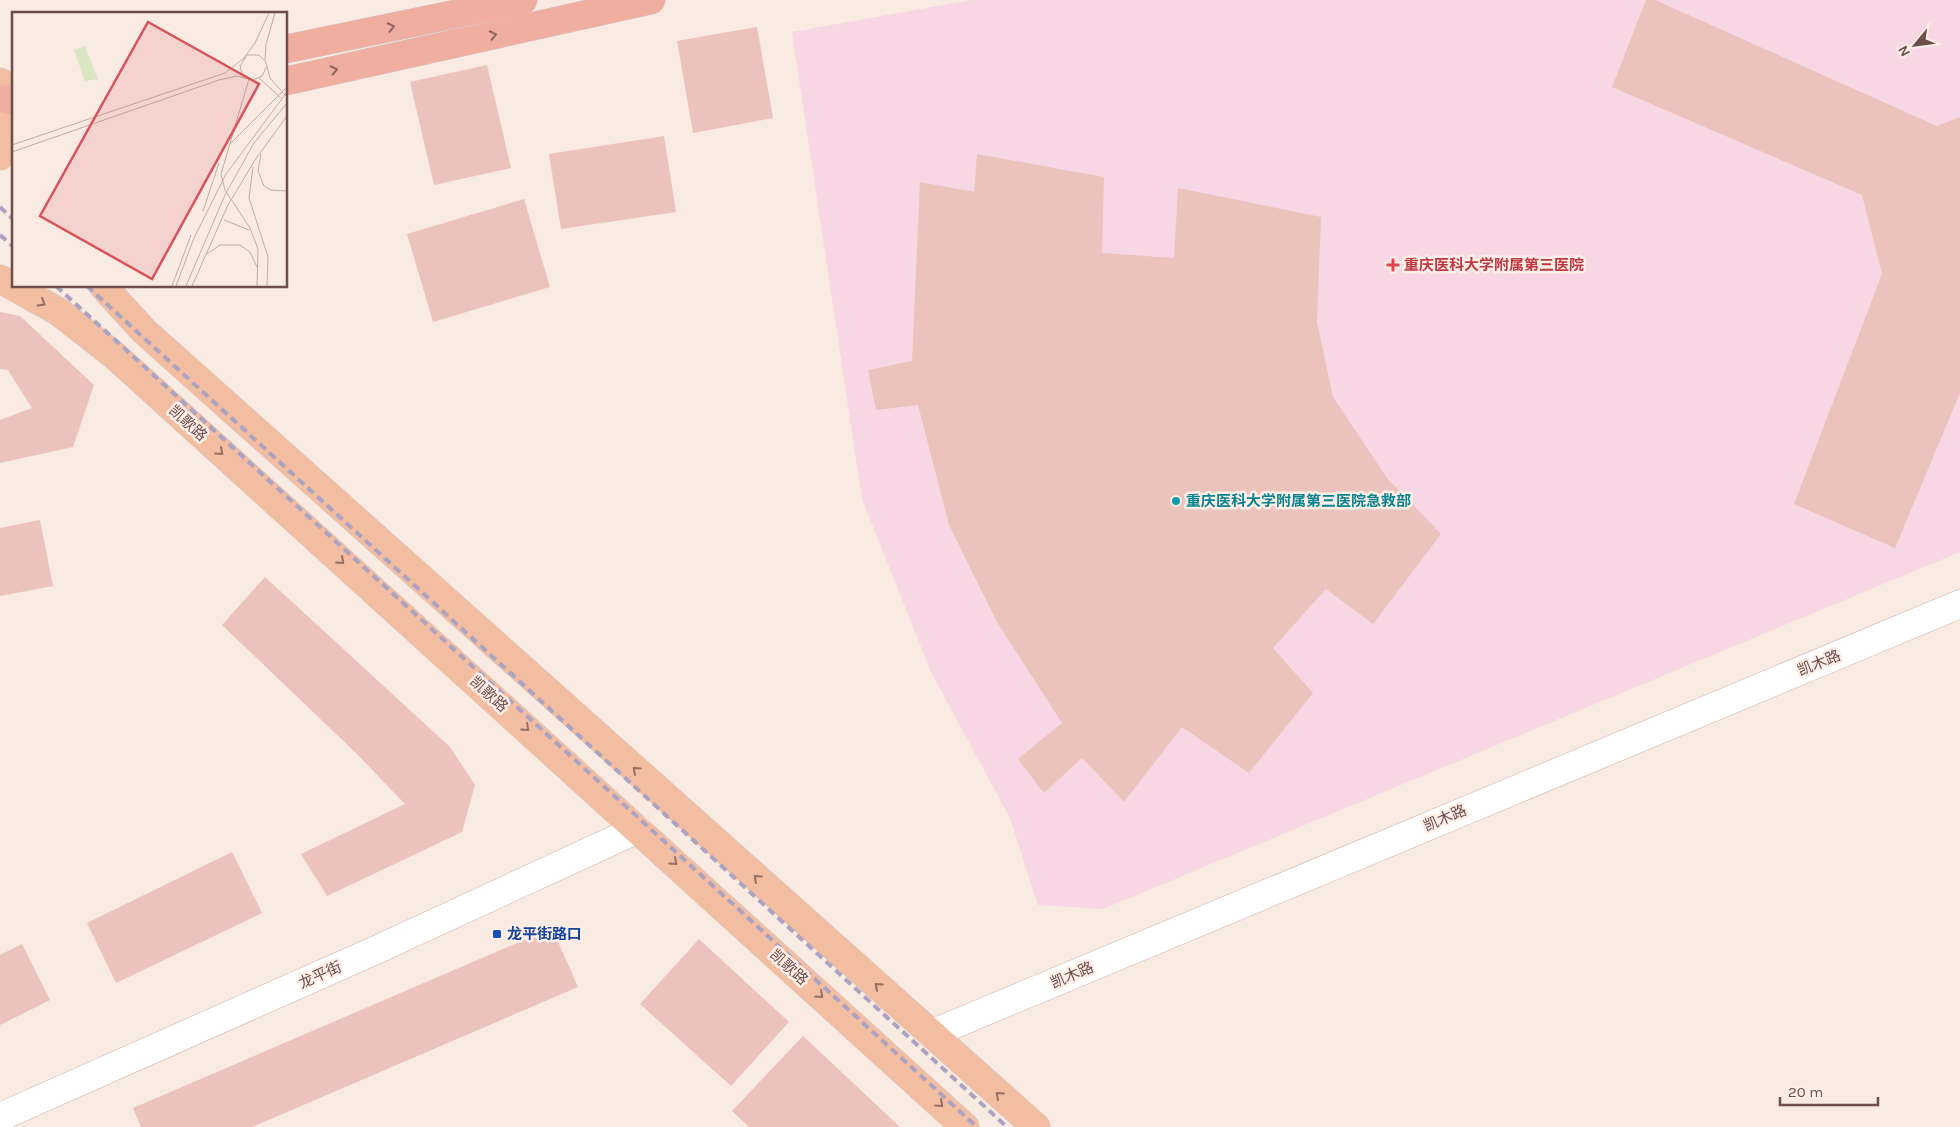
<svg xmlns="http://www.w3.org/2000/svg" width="1960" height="1127" font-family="Karla,'Noto Sans SC',sans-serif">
	<rect width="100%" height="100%" fill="#f9eae2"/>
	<polygon fill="#f6d7e3" points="972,0 1960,0 1960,552 1103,909 1038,905 1010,818 931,672 862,499 792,32"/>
	<g fill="#ecc2bd">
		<polygon points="1646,0 1655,0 1937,126 1960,117 1960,393 1895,548 1794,504 1882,274 1862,195 1612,87"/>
		<polygon points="757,27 773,118 693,133 677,41"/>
		<polygon points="487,65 511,168 434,185 410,82"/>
		<polygon points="664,136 676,212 561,229 549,154"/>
		<polygon points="977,154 1104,177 1102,253 1174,258 1178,188 1321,217 1317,322 1333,397 1387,478 1441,534 1373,624 1326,589 1273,648 1313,693 1249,773 1182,727 1124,802 1082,758 1044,793 1018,759 1062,723 997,622 949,525 918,405 876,410 868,370 912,361 920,182 974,192"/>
		<polygon points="524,199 550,287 433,322 407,234"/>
		<polygon points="0,312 20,316 94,385 73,447 0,463 0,420 32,408 8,370 0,369"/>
		<polygon points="40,520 53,586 0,596 0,528"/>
		<polygon points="265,577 450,747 475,785 462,832 327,896 301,854 405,804 356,753 222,625"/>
		<polygon points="232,852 262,913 116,983 87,923"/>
		<polygon points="552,928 578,987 252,1127 141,1127 133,1108"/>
		<polygon points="699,939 789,1022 731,1086 640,1004"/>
		<polygon points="22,944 50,1000 0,1025 0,955"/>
		<polygon points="803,1036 900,1127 749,1127 732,1111"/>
	</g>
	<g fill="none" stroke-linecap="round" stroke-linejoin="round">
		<defs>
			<g id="minor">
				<polyline points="931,1034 1960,604"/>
				<polyline points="0,1117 376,950 638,829"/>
			</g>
			<g id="primary">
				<path d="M0,82C8,107 8,132 0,156"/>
				<polyline points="0,279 59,312 114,355 965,1127"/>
				<polyline points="103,286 144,331 1036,1127"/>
			</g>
			<g id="trunk">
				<polyline points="286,49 523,0"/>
				<polyline points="286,81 651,0"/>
				<polyline points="6,99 14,100"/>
			</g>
		</defs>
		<use href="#minor" stroke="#cbb2ad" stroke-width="29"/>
		<use href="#primary" stroke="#d4cac9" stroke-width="29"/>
		<use href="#trunk" stroke="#d4cac9" stroke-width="29"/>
		<use href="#minor" stroke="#fff" stroke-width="28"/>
		<use href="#primary" stroke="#f2bda1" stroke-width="28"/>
		<use href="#trunk" stroke="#f0aea1" stroke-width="28"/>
		<g stroke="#aba3c1" stroke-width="4" stroke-dasharray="8 5" stroke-linecap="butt">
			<polyline points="0,207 14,220"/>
			<polyline points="0,235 14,247"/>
			<polyline points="56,286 977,1127"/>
			<polyline points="87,286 1007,1127"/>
		</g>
	</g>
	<defs><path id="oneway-chevron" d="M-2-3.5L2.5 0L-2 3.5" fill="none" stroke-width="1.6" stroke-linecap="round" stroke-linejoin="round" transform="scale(1.25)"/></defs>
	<g stroke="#8e6660">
		<use href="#oneway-chevron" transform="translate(391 27) rotate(-12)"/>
		<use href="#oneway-chevron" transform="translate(493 35) rotate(-12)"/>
		<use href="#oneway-chevron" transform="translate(334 70) rotate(-12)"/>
	</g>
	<g stroke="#966f65">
		<use href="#oneway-chevron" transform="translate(42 303) rotate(30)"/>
		<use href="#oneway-chevron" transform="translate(220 452) rotate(42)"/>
		<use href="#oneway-chevron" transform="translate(341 561) rotate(42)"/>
		<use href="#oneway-chevron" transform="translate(526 728) rotate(42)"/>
		<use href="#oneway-chevron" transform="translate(636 770) rotate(-138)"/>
		<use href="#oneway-chevron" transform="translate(674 862) rotate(42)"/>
		<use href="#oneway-chevron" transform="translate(757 878) rotate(-138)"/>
		<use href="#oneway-chevron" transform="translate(878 986) rotate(-138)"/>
		<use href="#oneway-chevron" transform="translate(820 995) rotate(42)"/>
		<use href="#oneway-chevron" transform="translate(999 1095) rotate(-138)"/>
		<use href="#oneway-chevron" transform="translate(940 1104) rotate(42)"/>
	</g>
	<path fill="#e0444e" stroke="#fdefe8" stroke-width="2" d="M1390.5 257.5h5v5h5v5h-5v5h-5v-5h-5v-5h5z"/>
	<circle fill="#0f9aa8" stroke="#fdefe8" stroke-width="2" cx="1176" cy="501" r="5"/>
	<rect fill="#1a4fb4" stroke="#fdefe8" stroke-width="2" x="492" y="929" width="10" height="10" rx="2.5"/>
	<g text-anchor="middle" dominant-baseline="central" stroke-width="5" stroke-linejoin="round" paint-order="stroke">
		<g font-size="15" font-weight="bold" fill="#be3a42" stroke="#fdefe8" text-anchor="start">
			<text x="1404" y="265">重庆医科大学附属第三医院</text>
		</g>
		<g font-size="15" fill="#6e4e4b" stroke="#fdefe8">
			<text transform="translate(188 423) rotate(42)">凯歌路</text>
			<text transform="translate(1819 663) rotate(-22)">凯木路</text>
			<text transform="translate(489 694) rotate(42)">凯歌路</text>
			<text transform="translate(1445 818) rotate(-23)">凯木路</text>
			<text transform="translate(789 967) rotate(42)">凯歌路</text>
			<text transform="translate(320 975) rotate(-24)">龙平街</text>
			<text transform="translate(1072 975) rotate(-23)">凯木路</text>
		</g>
		<g font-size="15" font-weight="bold" fill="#0d838f" stroke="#fdefe8" text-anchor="start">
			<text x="1186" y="501">重庆医科大学附属第三医院急救部</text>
		</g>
		<g font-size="15" font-weight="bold" fill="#164399" stroke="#fdefe8" text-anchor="start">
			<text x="507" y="934">龙平街路口</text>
		</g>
	</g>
	<g transform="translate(12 12)">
		<rect width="275" height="275" fill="#f9eae2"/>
		<path d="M73,34L86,67L73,69L62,38Z" fill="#dae5c3"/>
		<path fill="none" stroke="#c1aca6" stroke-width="1" d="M253,48L254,32L263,1M255,54L250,64L241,68L230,62L228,54L235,43H247L253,49L254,51L258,66L275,85M247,66L269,86M237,67L209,162L213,178L238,216L246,237L245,274M218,132L275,75M0,133L213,61L232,46L243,31L257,1M0,140L207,68L225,64L237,67M249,142L246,159L252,174L259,178L275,179M241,155L237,186L256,245L255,274M191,199L207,151M212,208L237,218M195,242L208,233H228L238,240L245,255M160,274L179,223M164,274L182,226L214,162L275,80M174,274L213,183L242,131L275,91M180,274L216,193L243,148L275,104"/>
		<path fill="#d8535b" fill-opacity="0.15" stroke="#d8535b" stroke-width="2.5" d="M136,10L247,72L140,267L28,204Z"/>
		<rect width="275" height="275" fill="none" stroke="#6e4e4b" stroke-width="2.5"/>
	</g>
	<g transform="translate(1915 45) rotate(241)" stroke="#fdefe8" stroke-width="4" paint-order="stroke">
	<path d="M0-4L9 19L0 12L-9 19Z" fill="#6e4e4b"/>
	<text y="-8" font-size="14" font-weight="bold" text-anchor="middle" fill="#6e4e4b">N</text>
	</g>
	<path d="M1780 1097v8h98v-8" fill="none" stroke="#6e4e4b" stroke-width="2.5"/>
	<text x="1788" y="1097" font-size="15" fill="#6e4e4b" stroke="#fdefe8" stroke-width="4" paint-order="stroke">20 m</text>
</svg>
